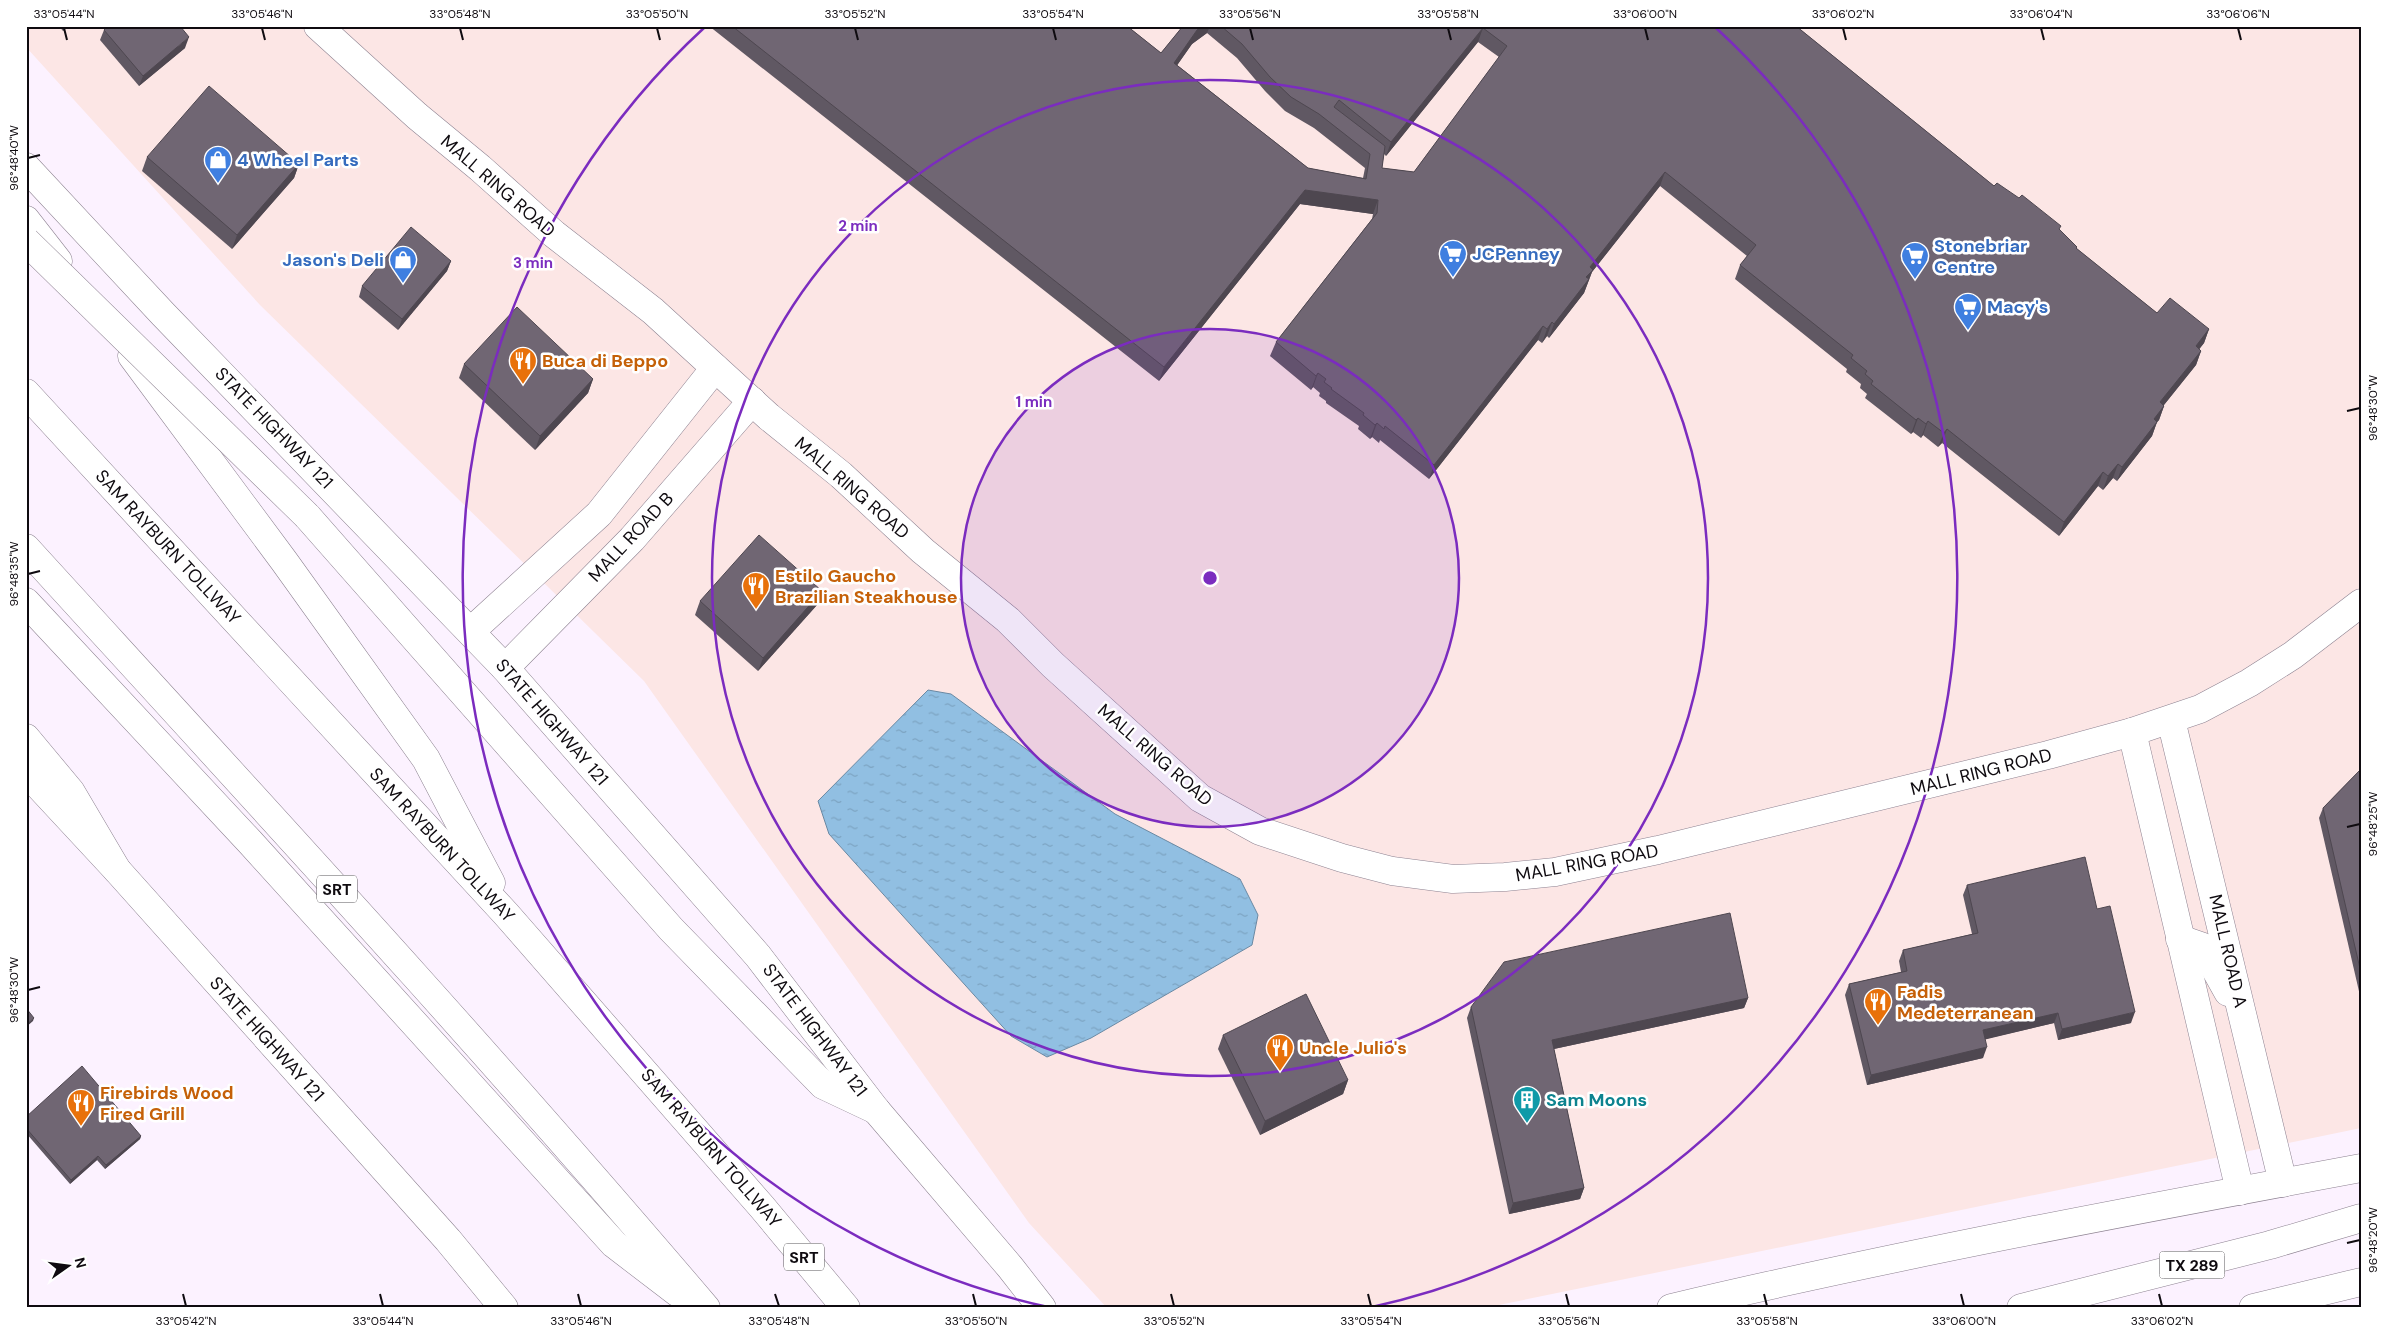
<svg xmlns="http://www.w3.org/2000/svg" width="2387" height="1334" font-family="'DM Sans',sans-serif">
	<defs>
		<pattern id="water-ripples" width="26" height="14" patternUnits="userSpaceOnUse" patternTransform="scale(1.25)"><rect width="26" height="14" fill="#91bfe2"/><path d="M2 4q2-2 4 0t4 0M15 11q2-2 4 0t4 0" fill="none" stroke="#7ca3c1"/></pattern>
	</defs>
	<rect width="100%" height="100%" fill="#fcf2ff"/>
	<polygon fill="#fce6e5" points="26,26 2361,26 2361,1128 1484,1308 1107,1308 1029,1223 644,681 260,305 26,47"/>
	<polygon fill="url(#water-ripples)" stroke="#6a89a3" points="928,690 951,694 1115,814 1240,879 1258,915 1252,945 1091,1038 1047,1057 1011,1036 829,834 818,801"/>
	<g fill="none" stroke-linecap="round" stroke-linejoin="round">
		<defs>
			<g id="minor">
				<polyline points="318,26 417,116 480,168 554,234 653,311 769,417 841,475 923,551 1008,620 1053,665 1200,798 1260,831 1342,858 1392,871 1453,879 1505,877 1555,872 1658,850 2048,755 2132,732 2200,709 2249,683 2293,655 2361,603"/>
				<polyline points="471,631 599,514 715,368"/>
				<polyline points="505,668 632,539 752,401"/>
				<polyline points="2171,720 2283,1183"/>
				<polyline points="2132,732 2240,1191"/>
				<polyline points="2180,939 2203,947 2228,992"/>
			</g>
			<g id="major">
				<polyline points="26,167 163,314 505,668 758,956 876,1110 1010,1267 1042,1308"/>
				<polyline points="26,772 117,870 448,1240 504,1308"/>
				<path d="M1671,1308C1899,1254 2130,1211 2361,1168"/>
				<polyline points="2021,1308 2270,1245 2361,1218"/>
				<polyline points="2253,1308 2361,1282"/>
			</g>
			<g id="highway">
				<polyline points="26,220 58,261"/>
				<polyline points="132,356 284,561 426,759 491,883"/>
				<polyline points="26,393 506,914 762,1207 846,1308"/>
				<polyline points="307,516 671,929 823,1085 876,1110"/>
				<path d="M26,548C255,799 486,1049 706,1308"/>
				<polyline points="26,602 250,842 614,1244 678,1293"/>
				<polyline points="26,738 71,792 117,870"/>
			</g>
		</defs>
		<use href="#minor" stroke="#8d8291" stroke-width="29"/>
		<use href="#major" stroke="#8d8291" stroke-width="29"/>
		<use href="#highway" stroke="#8d8291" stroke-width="29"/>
		<use href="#minor" stroke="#fff" stroke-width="28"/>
		<use href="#major" stroke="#fff" stroke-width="28"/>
		<use href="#highway" stroke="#fff" stroke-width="28"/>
		<defs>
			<polyline id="highway-bridge" points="26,241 307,516"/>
		</defs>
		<use href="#highway-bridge" stroke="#8d8291" stroke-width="29" stroke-linecap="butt"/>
		<use href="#highway-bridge" stroke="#fff" stroke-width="28"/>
	</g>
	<g fill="#605863" fill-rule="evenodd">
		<polygon points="59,26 69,26 63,31"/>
		<path d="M709,26H1127L1161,53L1183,26H1796L1994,186L2060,230L2077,247V249L2157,313L2209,329L2204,343L2199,349L2201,351L2196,365L2164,405V406L2159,420L2157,422L2152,436L2117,481L2113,478L2103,490L2098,486L2059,536L1942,443L1938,447L1923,435L1921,438L1913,432L1911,434L1865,398L1867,394L1860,388L1861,384L1846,372L1847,369L1735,279L1740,265L1747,256L1660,186L1592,272L1584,293L1549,338L1547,336L1542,343L1538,340L1429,479L1380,440L1379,443L1372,437L1370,439L1358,429L1359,426L1326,403V401L1319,396L1320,393L1313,387L1311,390L1270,356L1276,342L1372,219L1373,214L1300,204L1159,381ZM1207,33L1237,58L1265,91L1285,111L1314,128L1365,168L1363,178L1308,168L1177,65L1192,44ZM1478,42L1499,57L1414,172L1382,168L1384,154L1386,156Z"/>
		<polygon points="104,30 185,48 139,86 100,40"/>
		<polygon points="147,157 299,164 294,178 232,249 142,171"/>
		<polygon points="451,261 447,271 398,330 359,297 362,286"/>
		<polygon points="464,364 593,379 588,393 535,450 459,378"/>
		<polygon points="822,591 817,605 758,671 695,615 700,601"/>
		<polygon points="2361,769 2361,1000 2319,818 2323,808"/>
		<polygon points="1967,885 2097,909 2131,1023 2058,1040 2054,1023 1985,1039 1983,1058 1867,1085 1845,995 1849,984 1901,972 1899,961 1903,950 1972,934 1963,895"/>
		<polygon points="1748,998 1744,1008 1554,1049 1584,1188 1580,1199 1509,1214 1467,1018 1471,1007"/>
		<polygon points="1223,1035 1348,1080 1343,1094 1260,1135 1218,1049"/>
		<polygon points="26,1117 141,1136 140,1139 105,1169 97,1160 70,1184 26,1133"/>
	</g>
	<g fill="#4e4750">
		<polygon points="65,26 69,26 63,31"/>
		<polygon points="1202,26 1210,26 1207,33 1192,44 1169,77 1174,63 1197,30"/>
		<polygon points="1483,28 1478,42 1386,156 1391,142"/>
		<polygon points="189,37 185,48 139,86 143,76"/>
		<polygon points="299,164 294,178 232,249 237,235"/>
		<polygon points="1665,172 1660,186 1592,272 1584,293 1549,338 1554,324 1590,267"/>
		<polygon points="1305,190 1378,200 1373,214 1300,204 1159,381 1164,367"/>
		<polygon points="451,261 447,271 398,330 402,319"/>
		<polygon points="1552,322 1547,336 1542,343 1547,329"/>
		<polygon points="1543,326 1538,340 1429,479 1434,465"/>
		<polygon points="2209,329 2204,343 2191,360 2196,346"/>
		<polygon points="2201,351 2196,365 2155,416 2160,402"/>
		<polygon points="1318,373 1313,387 1311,390 1316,376"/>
		<polygon points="593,379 588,393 535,450 540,436"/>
		<polygon points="2164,406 2159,420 2153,427 2157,422 2152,436 2117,481 2122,467 2154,419"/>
		<polygon points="1918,418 1913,432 1911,434 1916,420"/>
		<polygon points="1928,421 1923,435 1921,438 1926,424"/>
		<polygon points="1377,423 1372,437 1370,439 1375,425"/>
		<polygon points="1947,429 1942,443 1938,447 1944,433"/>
		<polygon points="2118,464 2113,478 2103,490 2108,476"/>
		<polygon points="2103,472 2098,486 2059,536 2064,522"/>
		<polygon points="822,591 817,605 758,671 763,658"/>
		<polygon points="1748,998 1744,1008 1549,1050 1552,1040"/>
		<polygon points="2135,1012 2131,1023 2058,1040 2062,1029"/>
		<polygon points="2058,1013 2054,1023 1979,1041 1983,1030"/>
		<polygon points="34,1018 33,1021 26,1027 26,1025"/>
		<polygon points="1987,1047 1983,1058 1867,1085 1871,1075"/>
		<polygon points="1348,1080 1343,1094 1260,1135 1265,1121"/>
		<polygon points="141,1136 140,1139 105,1169 106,1165"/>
		<polygon points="98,1156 97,1160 70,1184 71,1180"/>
		<polygon points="1584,1188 1580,1199 1509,1214 1513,1203"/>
	</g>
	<g fill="#706673" stroke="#4e4750" fill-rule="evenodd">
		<polygon points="108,26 180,26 189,37 143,76 104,30"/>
		<path d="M732,26H1127L1161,53L1183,26H1202L1197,30L1174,63L1308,168L1366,179L1370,154L1319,114L1291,97L1270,77L1242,44L1221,26H1796L1994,186L1997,183L2019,198L2022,195L2061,226L2059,229L2077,247L2076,248L2157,313L2170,298L2209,329L2196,346L2201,351L2160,402L2164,406L2154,419L2157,422L2122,467L2118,464L2108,476L2103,472L2064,522L1947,429L1944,433L1928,421L1926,424L1918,418L1916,420L1871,384L1873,381L1865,374L1867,371L1851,358L1853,355L1740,265L1756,245L1665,172L1590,267L1593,270L1586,277L1589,279L1554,324L1552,322L1547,329L1543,326L1434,465L1385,426L1384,429L1377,423L1375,425L1363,415L1364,413L1331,389L1332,388L1324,382L1326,379L1318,373L1316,376L1276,342L1377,213L1378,200L1305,190L1164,367ZM1483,28L1507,46L1414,172L1382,168L1385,146L1334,107L1339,100L1391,142Z"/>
		<polygon points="209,86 299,164 237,235 147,157"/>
		<polygon points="411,227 451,261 402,319 362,286"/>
		<polygon points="517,307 593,379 540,436 464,364"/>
		<polygon points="759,535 822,591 763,658 700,601"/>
		<polygon points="2361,769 2361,973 2323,808"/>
		<polygon points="2085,857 2097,909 2110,906 2135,1012 2062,1029 2058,1013 1983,1030 1987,1047 1871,1075 1849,984 1907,971 1903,950 1978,933 1967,885"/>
		<polygon points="1730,913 1748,998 1552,1040 1584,1188 1513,1203 1471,1007 1504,962"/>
		<polygon points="1306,994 1348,1080 1265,1121 1223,1035"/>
		<polygon points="26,1008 34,1018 26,1025"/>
		<polygon points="82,1066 141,1136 106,1165 98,1156 71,1180 26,1128 26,1117"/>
	</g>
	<path fill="none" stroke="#0f0b10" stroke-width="2" d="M64,28L67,40M262,28L265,40M460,28L463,40M657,28L660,40M855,28L858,40M1053,28L1056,40M1250,28L1253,40M1448,28L1451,40M1645,28L1648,40M1843,28L1846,40M2041,28L2044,40M2238,28L2241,40M28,158L40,155M2347,411L2360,408M28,574L40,571M2347,827L2360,824M28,990L40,987M2347,1243L2360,1240M183,1294L186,1306M380,1294L383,1306M578,1294L581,1306M775,1294L779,1306M973,1294L976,1306M1171,1294L1174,1306M1368,1294L1371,1306M1566,1294L1569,1306M1764,1294L1767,1306M1961,1294L1964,1306M2159,1294L2162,1306"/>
	<circle cx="1210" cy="578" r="249" fill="#7b2cbf" fill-opacity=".12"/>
	<g fill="none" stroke="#7b2cbf" stroke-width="2.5">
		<circle cx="1210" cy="578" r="249"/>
		<circle cx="1210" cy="578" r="498"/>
		<path d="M1048 1307A747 747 0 0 1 705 27M1715 27A747 747 0 0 1 1372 1307"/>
	</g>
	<defs>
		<symbol id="shop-pin" viewBox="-11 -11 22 30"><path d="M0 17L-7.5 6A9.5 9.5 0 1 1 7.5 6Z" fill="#3f7fe0" stroke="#fff"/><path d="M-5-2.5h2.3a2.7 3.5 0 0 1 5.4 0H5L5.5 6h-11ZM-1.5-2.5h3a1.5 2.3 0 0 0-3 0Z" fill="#fff"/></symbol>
		<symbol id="supermarket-pin" viewBox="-11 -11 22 30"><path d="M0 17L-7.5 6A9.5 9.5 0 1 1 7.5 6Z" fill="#3f7fe0" stroke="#fff"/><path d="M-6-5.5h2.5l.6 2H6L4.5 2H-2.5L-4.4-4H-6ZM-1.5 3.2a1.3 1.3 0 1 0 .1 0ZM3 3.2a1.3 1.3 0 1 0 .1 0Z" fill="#fff"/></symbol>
		<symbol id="restaurant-pin" viewBox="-11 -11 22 30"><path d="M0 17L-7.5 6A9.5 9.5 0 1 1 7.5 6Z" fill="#e8710a" stroke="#fff"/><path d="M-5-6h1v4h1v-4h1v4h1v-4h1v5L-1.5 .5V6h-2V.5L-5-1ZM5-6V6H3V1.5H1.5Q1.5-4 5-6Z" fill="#fff"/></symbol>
		<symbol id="building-pin" viewBox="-11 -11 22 30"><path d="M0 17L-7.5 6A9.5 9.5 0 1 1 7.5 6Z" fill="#0f9aa8" stroke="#fff"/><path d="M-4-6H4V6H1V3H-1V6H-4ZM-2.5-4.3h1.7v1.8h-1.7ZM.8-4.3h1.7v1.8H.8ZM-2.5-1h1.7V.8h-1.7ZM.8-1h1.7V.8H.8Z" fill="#fff"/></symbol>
	</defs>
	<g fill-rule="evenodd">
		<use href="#shop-pin" x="202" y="144" width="32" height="43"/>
		<use href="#supermarket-pin" x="1437" y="238" width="32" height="43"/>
		<use href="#supermarket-pin" x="1899" y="240" width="32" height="43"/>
		<use href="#shop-pin" x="387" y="244" width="32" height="43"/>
		<use href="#supermarket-pin" x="1952" y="291" width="32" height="43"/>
		<use href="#restaurant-pin" x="507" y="345" width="32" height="43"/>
		<use href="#restaurant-pin" x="740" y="570" width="32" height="43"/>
		<use href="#restaurant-pin" x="1862" y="986" width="32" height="43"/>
		<use href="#restaurant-pin" x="1264" y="1032" width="32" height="43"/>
		<use href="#building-pin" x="1511" y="1084" width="32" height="43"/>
		<use href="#restaurant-pin" x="65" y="1087" width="32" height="43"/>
	</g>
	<g text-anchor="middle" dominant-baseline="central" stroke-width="5" stroke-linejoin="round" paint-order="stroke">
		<g fill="#fff" stroke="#575458" stroke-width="1">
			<rect x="317" y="875.5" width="40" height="27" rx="4"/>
			<rect x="784" y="1243.5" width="40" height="27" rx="4"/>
			<rect x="2159.5" y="1251.5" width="65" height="27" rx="4"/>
		</g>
		<g font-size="16" font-weight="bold" fill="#0f0b10">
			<text x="337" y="889">SRT</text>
			<text x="804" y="1257">SRT</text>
			<text x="2192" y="1265">TX 289</text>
		</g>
		<g font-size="18" font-weight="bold" fill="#366cbe" stroke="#fff" text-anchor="start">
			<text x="237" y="160">4 Wheel Parts</text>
			<text x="1934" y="246">Stonebriar<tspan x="1934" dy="21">Centre</tspan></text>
			<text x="1472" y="254">JCPenney</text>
			<text x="384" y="260" text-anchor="end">Jason's Deli</text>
			<text x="1987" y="307">Macy's</text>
		</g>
		<g font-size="18" fill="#0f0b10" stroke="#fff">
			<text transform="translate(498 186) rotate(41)">MALL RING ROAD</text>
			<text transform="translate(274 428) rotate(46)">STATE HIGHWAY 121</text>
			<text transform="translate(852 488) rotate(41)">MALL RING ROAD</text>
			<text transform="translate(631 537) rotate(-47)">MALL ROAD B</text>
			<text transform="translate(168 547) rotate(47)">SAM RAYBURN TOLLWAY</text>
			<text transform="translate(552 722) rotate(49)">STATE HIGHWAY 121</text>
			<text transform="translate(1155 755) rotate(41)">MALL RING ROAD</text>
			<text transform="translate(1981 772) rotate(-14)">MALL RING ROAD</text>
			<text transform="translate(442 845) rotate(47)">SAM RAYBURN TOLLWAY</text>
			<text transform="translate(1587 863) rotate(-10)">MALL RING ROAD</text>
			<text transform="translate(2228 951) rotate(77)">MALL ROAD A</text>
			<text transform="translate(815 1030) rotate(53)">STATE HIGHWAY 121</text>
			<text transform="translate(267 1039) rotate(48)">STATE HIGHWAY 121</text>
			<text transform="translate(711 1148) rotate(49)">SAM RAYBURN TOLLWAY</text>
		</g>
		<g font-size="18" font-weight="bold" fill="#c56008" stroke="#fff" text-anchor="start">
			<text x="542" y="361">Buca di Beppo</text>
			<text x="775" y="576">Estilo Gaucho<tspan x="775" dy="21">Brazilian Steakhouse</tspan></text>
			<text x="1897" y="992">Fadis<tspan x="1897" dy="21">Medeterranean</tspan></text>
			<text x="1299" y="1048">Uncle Julio's</text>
			<text x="100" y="1093">Firebirds Wood<tspan x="100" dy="21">Fired Grill</tspan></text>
		</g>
		<g font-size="18" font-weight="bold" fill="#0d838f" stroke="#fff" text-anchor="start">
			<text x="1546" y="1100">Sam Moons</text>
		</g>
	</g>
	<circle cx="1210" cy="578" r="8" fill="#7b2cbf" stroke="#fff" stroke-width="2.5"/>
	<g font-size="15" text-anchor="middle" font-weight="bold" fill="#7b2cbf" stroke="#fff" stroke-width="5" stroke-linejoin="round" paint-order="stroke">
		<text x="858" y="231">2 min</text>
		<text x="533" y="268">3 min</text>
		<text x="1034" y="407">1 min</text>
	</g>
	<rect width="2387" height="1334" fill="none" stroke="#ffffff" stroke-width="55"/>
	<g transform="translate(68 1266) rotate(76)" stroke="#ffffff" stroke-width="4" paint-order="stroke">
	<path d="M0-4L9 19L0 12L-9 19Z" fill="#0f0b10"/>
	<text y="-8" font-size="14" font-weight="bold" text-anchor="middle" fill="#0f0b10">N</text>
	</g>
	<rect x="28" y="28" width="2332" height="1278" fill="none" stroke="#0f0b10" stroke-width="2"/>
	<g font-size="12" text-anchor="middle" fill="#0f0b10">
		<text x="64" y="18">33°05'44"N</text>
		<text x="262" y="18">33°05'46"N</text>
		<text x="460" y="18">33°05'48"N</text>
		<text x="657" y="18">33°05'50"N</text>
		<text x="855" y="18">33°05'52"N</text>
		<text x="1053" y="18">33°05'54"N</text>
		<text x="1250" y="18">33°05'56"N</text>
		<text x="1448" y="18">33°05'58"N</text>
		<text x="1645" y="18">33°06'00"N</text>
		<text x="1843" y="18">33°06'02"N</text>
		<text x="2041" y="18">33°06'04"N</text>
		<text x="2238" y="18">33°06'06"N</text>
		<text transform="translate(14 158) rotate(-90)" y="4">96°48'40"W</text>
		<text transform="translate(2373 408) rotate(-90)" y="4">96°48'30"W</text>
		<text transform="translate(14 574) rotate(-90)" y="4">96°48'35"W</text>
		<text transform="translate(2373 824) rotate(-90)" y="4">96°48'25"W</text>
		<text transform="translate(14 990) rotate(-90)" y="4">96°48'30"W</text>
		<text transform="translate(2373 1240) rotate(-90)" y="4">96°48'20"W</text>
		<text x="186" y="1325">33°05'42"N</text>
		<text x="383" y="1325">33°05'44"N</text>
		<text x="581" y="1325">33°05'46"N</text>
		<text x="779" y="1325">33°05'48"N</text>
		<text x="976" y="1325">33°05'50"N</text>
		<text x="1174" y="1325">33°05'52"N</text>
		<text x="1371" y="1325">33°05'54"N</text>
		<text x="1569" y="1325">33°05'56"N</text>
		<text x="1767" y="1325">33°05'58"N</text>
		<text x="1964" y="1325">33°06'00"N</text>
		<text x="2162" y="1325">33°06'02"N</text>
	</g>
</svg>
